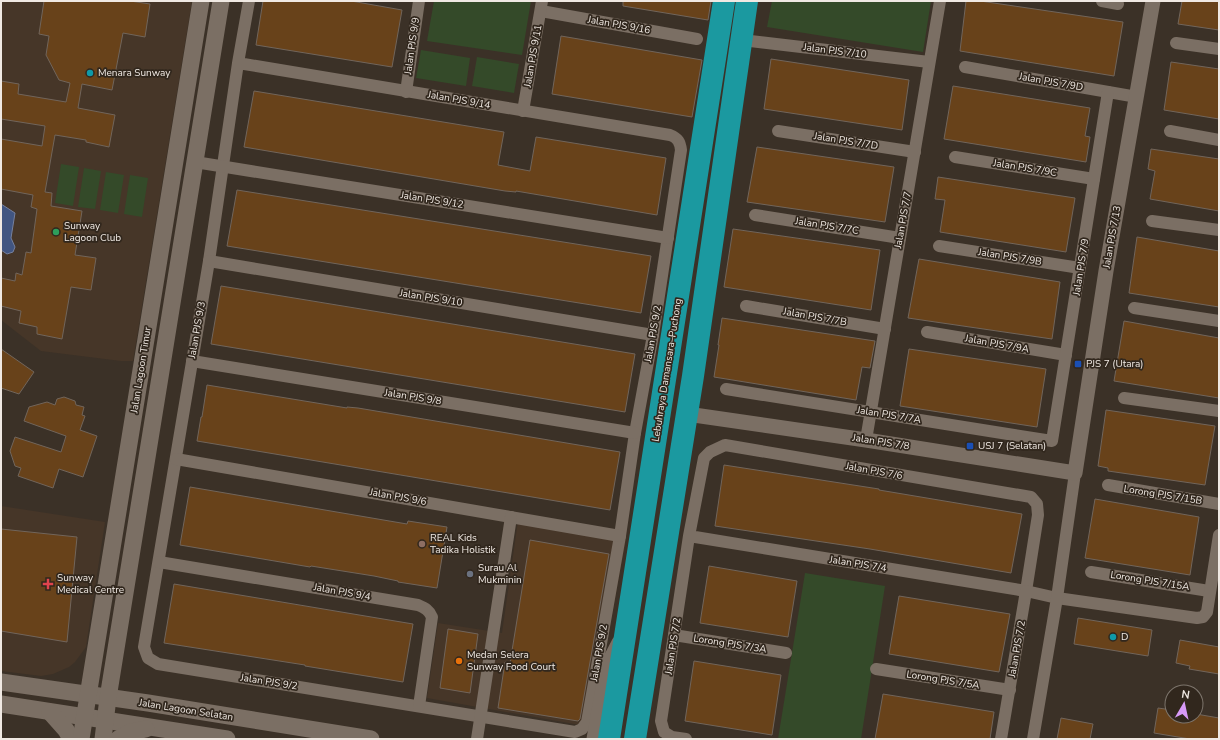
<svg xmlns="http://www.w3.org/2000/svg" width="1220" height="740" font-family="'Nunito Sans',sans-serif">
	<rect width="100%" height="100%" fill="#3b3127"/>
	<g fill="#463628">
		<polygon points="1,1 192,1 133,361 121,361 41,351 1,320"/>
		<polygon points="1,506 105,522 86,647 75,662 69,667 53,674 41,676 1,671"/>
		<polygon points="518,521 626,540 591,727 427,698 438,623 502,633"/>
	</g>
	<g fill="#344a29">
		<polygon points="434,1 531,1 522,55 427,41"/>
		<polygon points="772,1 931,1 923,52 767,27"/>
		<polygon points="421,50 470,58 466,86 416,78"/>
		<polygon points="477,57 519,64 514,93 472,86"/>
		<polygon points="61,164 79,167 73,206 55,203"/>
		<polygon points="84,168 101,171 95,209 78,207"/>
		<polygon points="106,172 124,175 118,213 100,210"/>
		<polygon points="130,175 148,178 142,217 124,214"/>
		<polygon points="805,573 885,586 861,739 778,739"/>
	</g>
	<polygon fill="#415581" stroke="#76819e" points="1,204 15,213 11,238 15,247 13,252 7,254 1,250"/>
	<g fill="#68421a" stroke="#71655b">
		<polygon points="44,1 130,1 150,4 145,37 123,33 112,90 82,84 78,108 115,115 109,147 86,142 86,140 55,135 45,192 52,193 51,206 82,211 75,255 96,258 91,290 71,287 62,339 37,334 37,327 19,323 21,311 1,306 1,278 15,281 16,273 22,275 26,252 31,253 37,209 31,207 33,195 1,189 1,139 42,146 45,126 1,119 1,81 19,84 18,94 66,102 70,83 59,80 46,55 49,36 39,34"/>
		<polygon points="263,1 351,1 402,10 392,67 256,45"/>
		<polygon points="623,1 711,1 708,20 623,6"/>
		<polygon points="966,1 980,1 1123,22 1114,76 960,51"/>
		<polygon points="1182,1 1219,1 1219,30 1178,24"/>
		<polygon points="561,36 702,60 692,117 552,94"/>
		<polygon points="771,59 909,80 902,130 764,109"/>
		<polygon points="1171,62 1219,69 1219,119 1164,110"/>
		<polygon points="953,86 1090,108 1085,136 1090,137 1086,162 944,139"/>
		<polygon points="254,91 504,132 498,165 530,171 536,137 666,158 657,215 516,191 516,192 505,191 244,147"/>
		<polygon points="757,147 894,167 885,222 747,202"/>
		<polygon points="1151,149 1219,159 1219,211 1150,199 1155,171 1148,169"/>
		<polygon points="938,177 1075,198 1066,252 940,232 945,200 935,199"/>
		<polygon points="237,190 651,256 641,313 227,246"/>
		<polygon points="733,229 880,250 871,310 724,287"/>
		<polygon points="1137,237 1219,251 1219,307 1129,293"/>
		<polygon points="919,259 1060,282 1052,339 908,318"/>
		<polygon points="221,286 635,354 625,412 211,344"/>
		<polygon points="722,318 875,341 870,368 862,367 856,400 714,377 719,345 718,345"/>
		<polygon points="1124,321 1219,338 1219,398 1114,381"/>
		<polygon points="1,349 34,372 19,394 1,388"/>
		<polygon points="909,349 1046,369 1037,427 900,406"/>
		<polygon points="207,385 347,408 347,407 358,408 620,452 610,510 197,441 201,417 202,417"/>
		<polygon points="64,397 75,401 76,405 84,407 82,415 85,416 80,430 97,436 83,477 59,469 53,488 18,476 21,468 15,466 10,451 15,437 61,452 66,436 24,421 29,407 47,402 55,405 57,399"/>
		<polygon points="1106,410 1215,426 1205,485 1108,471 1108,468 1098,466"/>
		<polygon points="724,465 879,489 879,490 1022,514 1011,573 870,549 715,526"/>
		<polygon points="190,487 407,524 408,521 447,527 437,588 398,582 398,581 374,576 311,566 310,567 180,545"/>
		<polygon points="1095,499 1199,517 1190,575 1085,558"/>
		<polygon points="1,529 77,537 67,642 1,631"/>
		<polygon points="530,540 609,554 580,719 578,721 498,708 505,662 510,663"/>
		<polygon points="709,566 797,581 788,637 700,623"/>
		<polygon points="174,584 413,624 403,682 305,666 305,665 164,643"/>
		<polygon points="899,596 1010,614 999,672 889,654"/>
		<polygon points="1078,618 1152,630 1148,656 1074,644"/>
		<polygon points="448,629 478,634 470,693 440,688"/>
		<polygon points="1180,640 1219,647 1219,674 1189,669 1190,666 1176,663"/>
		<polygon points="694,661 781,675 772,735 685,721"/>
		<polygon points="883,694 994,712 990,739 875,739"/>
		<polygon points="1158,708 1172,710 1172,716 1196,716 1196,714 1219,718 1219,739 1190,739 1154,733"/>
		<polygon points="1061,718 1093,724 1090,739 1057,739"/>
	</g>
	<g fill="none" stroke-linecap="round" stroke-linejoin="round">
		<g stroke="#7b6f64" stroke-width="12">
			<polyline points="1102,1 1118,4"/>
			<polyline points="541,11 697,39"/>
			<polyline points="742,40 929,62"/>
			<polyline points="1176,43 1219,49"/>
			<path d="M238,63L670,135C678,138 680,142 681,150L653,335L635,433L620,536L596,672L587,722L582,729L575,732L158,664L148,658L144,647L209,261L238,63L249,1"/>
			<polyline points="965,67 1137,97"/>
			<polyline points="406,92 419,1"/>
			<polyline points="523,111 542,1"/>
			<polyline points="778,131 915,152"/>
			<polyline points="1170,131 1219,140"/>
			<polyline points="955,157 1094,179"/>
			<polyline points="195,162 668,238"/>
			<polyline points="755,215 900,238"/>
			<polyline points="1152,221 1219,230"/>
			<polyline points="939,246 1080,268"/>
			<polyline points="209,261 653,335"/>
			<polyline points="746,306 885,329"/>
			<polyline points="1134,308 1219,321"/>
			<polyline points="927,332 1066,355"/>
			<polyline points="192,361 635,433"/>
			<polyline points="726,389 1052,441 1108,92"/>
			<polyline points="1124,398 1219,411"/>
			<polyline points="866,440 940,1"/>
			<polyline points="176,459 620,536"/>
			<polyline points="1108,485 1219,504"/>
			<path d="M159,562L418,605C425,608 429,610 432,617L419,706"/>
			<polyline points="1091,572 1209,591"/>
			<polyline points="674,635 786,653"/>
			<polyline points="876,669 1010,690"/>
			<polyline points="477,739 511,517"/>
			<polyline points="686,739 672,737 664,732 661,721 689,536 704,458 710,452 725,445 1031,497 1037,504 1038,515 1026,591 689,536"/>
			<polyline points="1001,739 1026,591 1057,598 1197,618 1203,617 1207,612 1219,535"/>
			<polyline points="1033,739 1057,598 1075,473"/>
		</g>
		<polyline stroke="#7b6f64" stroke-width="15" points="687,414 866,440 1075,473 1106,271 1153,1"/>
		<g stroke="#7b6f64" stroke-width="17">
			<polyline points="1,682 148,703 371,739"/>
			<polyline points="1,704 227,739"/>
			<polyline points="50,712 66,730 71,739"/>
			<polyline points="81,739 201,1"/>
			<polyline points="103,739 108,698 221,1"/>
			<polyline points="118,739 131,732 146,729"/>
			<polyline points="595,739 608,666 620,643"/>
		</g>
		<g stroke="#1b99a0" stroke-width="22">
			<polyline points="609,739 724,1"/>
			<polyline points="635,739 693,376 747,1"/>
		</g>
	</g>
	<g fill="#0f9aa8" stroke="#31271d" stroke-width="1.5">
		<circle cx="90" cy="73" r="4"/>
		<circle cx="1113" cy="637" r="4"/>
	</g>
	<circle fill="#2e9e5b" stroke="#31271d" stroke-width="1.5" cx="56" cy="232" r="4"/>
	<g fill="#1a4fb4" stroke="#31271d" stroke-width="1.5">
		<rect x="1074" y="360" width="8" height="8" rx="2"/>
		<rect x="966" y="442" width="8" height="8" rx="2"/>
	</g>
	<circle fill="#8d6e63" stroke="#31271d" stroke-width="1.5" cx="422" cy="544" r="4"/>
	<circle fill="#6b7280" stroke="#31271d" stroke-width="1.5" cx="470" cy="574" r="4"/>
	<path fill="#e0444e" stroke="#31271d" stroke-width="1.5" d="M46 578h4v4h4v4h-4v4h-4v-4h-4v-4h4z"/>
	<circle fill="#e8710a" stroke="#31271d" stroke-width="1.5" cx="459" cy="661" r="4"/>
	<g text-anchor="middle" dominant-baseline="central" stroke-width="3.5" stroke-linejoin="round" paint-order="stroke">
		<g font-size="10" fill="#f0e9e3" stroke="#31271d">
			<text transform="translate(619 25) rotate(10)">Jalan PJS 9/16</text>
			<text transform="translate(412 46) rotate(-82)">Jalan PJS 9/9</text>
			<text transform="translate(835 51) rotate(7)">Jalan PJS 7/10</text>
			<text transform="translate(533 56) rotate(-80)">Jalan PJS 9/11</text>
			<text transform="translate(1051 82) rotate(10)">Jalan PJS 7/9D</text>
			<text transform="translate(459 100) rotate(10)">Jalan PJS 9/14</text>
			<text transform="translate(846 141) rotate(9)">Jalan PJS 7/7D</text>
			<text transform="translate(1025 168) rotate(9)">Jalan PJS 7/9C</text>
			<text transform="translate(432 200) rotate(9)">Jalan PJS 9/12</text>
			<text transform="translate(903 220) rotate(-80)">Jalan PJS 7/7</text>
			<text transform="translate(827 226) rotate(9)">Jalan PJS 7/7C</text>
			<text transform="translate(1112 237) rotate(-80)">Jalan PJS 7/13</text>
			<text transform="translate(1010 257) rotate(9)">Jalan PJS 7/9B</text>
			<text transform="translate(1081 267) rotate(-81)">Jalan PJS 7/9</text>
			<text transform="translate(431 298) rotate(9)">Jalan PJS 9/10</text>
			<text transform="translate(815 317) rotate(10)">Jalan PJS 7/7B</text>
			<text transform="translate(197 330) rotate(-80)">Jalan PJS 9/3</text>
			<text transform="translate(653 334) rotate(-80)">Jalan PJS 9/2</text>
			<text transform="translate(997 344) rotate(10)">Jalan PJS 7/9A</text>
			<text transform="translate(141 370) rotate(-81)">Jalan Lagoon Timur</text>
			<text transform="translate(667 370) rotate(-81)">Lebuhraya Damansara–Puchong</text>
			<text transform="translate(413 397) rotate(9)">Jalan PJS 9/8</text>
			<text transform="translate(889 415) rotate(9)">Jalan PJS 7/7A</text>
			<text transform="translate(881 442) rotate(9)">Jalan PJS 7/8</text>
			<text transform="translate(874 471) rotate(10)">Jalan PJS 7/6</text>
			<text transform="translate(1163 495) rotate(9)">Lorong PJS 7/15B</text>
			<text transform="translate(398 497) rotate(10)">Jalan PJS 9/6</text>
			<text transform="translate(858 564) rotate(9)">Jalan PJS 7/4</text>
			<text transform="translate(1150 581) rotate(9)">Lorong PJS 7/15A</text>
			<text transform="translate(342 592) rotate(10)">Jalan PJS 9/4</text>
			<text transform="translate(730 644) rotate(9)">Lorong PJS 7/3A</text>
			<text transform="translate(673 646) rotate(-81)">Jalan PJS 7/2</text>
			<text transform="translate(1017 649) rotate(-80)">Jalan PJS 7/2</text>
			<text transform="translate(599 653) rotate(-80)">Jalan PJS 9/2</text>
			<text transform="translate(943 680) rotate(9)">Lorong PJS 7/5A</text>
			<text transform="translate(269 682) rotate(9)">Jalan PJS 9/2</text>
			<text transform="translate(186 710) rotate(9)">Jalan Lagoon Selatan</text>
		</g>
		<g font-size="10" fill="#f0e9e3" stroke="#31271d" text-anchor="start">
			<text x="98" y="73">Menara Sunway</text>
			<text x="64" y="226">Sunway<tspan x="64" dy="12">Lagoon Club</tspan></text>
			<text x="1086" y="364">PJS 7 (Utara)</text>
			<text x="978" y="446">USJ 7 (Selatan)</text>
			<text x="430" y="538">REAL Kids<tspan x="430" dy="12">Tadika Holistik</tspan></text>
			<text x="478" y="568">Surau Al<tspan x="478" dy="12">Mukminin</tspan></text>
			<text x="57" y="578">Sunway<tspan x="57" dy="12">Medical Centre</tspan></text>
			<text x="1121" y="637">D</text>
			<text x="467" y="655">Medan Selera<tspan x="467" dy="12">Sunway Food Court</tspan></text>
		</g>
	</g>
	<rect width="1220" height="740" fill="none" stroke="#f0e9e3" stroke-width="4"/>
	<g transform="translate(1184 704) rotate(9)"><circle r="19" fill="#31271d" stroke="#7d756c"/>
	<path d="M0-3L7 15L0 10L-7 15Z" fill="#d89af8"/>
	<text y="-6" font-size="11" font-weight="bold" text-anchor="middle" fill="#f0e9e3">N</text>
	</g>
</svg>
